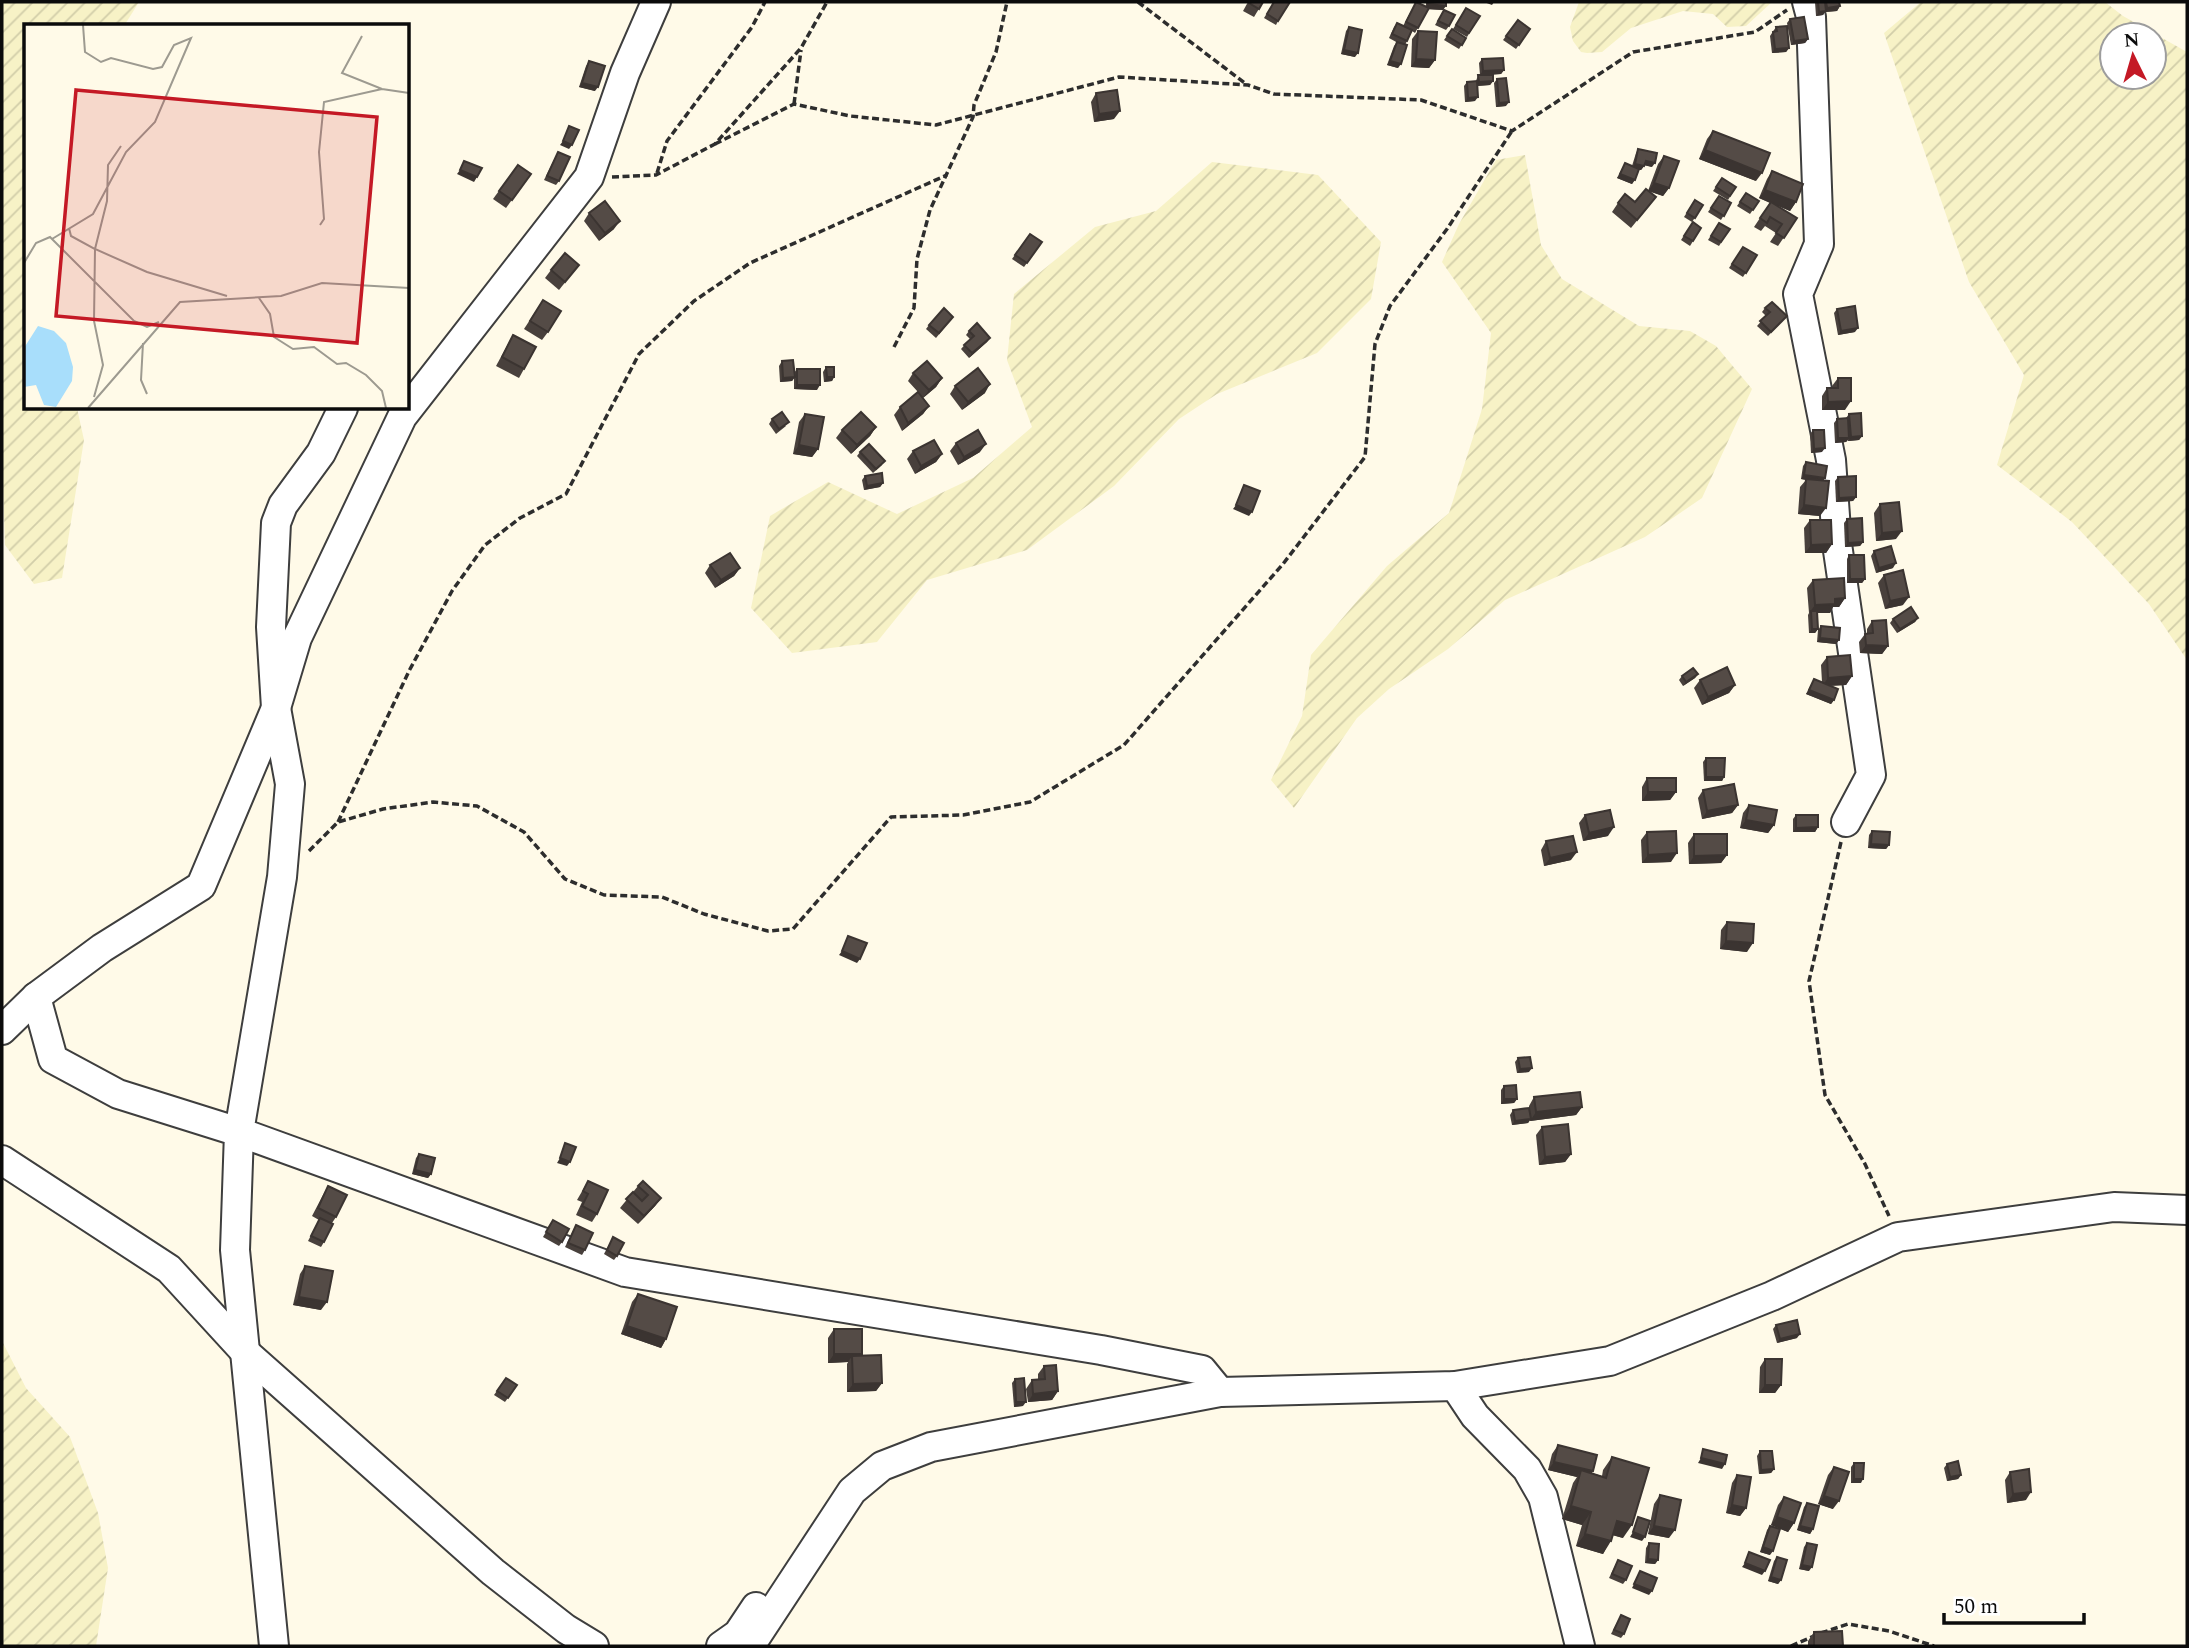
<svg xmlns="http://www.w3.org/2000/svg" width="2189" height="1648" font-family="Spectral,serif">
	<defs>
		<pattern id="farmland-furrows" width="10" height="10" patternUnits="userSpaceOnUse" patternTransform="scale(1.75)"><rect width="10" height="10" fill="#f7f2c6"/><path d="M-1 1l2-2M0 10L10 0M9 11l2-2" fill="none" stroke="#d2cea9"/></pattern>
	</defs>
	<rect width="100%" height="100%" fill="#fffae8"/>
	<g fill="url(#farmland-furrows)" fill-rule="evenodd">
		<polygon points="2,2 139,2 124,26 26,26 26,408 77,408 84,440 62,578 34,584 5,545 2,451"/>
		<polygon points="1579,2 1772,2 1746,26 1727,27 1713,14 1683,11 1631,28 1602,52 1587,53 1581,52 1573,41 1570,27"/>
		<path d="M1921,2H2105L2123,16L2187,52V660L2149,604L2072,522L1997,465L2024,375L1969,282L1884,33ZM2154,35V77H2112V35Z"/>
		<polygon points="1525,155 1541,245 1562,279 1639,326 1690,331 1716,346 1752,389 1702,498 1645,537 1505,600 1448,649 1389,689 1357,718 1294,808 1271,780 1302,716 1311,655 1387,566 1449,513 1482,409 1491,333 1442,262 1459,224 1496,160"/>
		<polygon points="1212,162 1318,175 1381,242 1371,299 1317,353 1217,394 1179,419 1114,486 1027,550 927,580 877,642 792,653 751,608 770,516 828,482 897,514 973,478 1032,427 1007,360 1014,294 1095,227 1156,211"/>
		<polygon points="2,1341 26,1388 70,1437 98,1513 108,1568 96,1646 2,1646"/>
	</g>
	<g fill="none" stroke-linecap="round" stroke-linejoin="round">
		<defs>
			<g id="minor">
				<polyline points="1807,2 1811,17 1819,244 1798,294 1831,460 1837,544 1871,775 1846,822"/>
				<polyline points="343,408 321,453 283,505 276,523 271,627 276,708 290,784 282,877 239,1132 625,1272 1101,1350 1202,1370 1220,1392"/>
				<polyline points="36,997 53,1059 118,1094 239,1132 235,1250 274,1646"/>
				<polyline points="2,1030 36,997 102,948 201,886 276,708 297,638 402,417 589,177 625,73 656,2"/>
				<polyline points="2,1160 169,1269 246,1353 493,1572 566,1629 594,1646"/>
				<polyline points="1455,1386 1475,1416 1527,1469 1543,1497 1580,1646"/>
				<polyline points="721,1646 738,1634 756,1607"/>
				<polyline points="750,1646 852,1491 882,1466 931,1447 1220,1392 1455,1386 1610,1361 1772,1296 1898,1237 2114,1207 2187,1210"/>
			</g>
		</defs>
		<use href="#minor" stroke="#3e3e3e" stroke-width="32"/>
		<g stroke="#2d2d2d" stroke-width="3.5" stroke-dasharray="7 3.5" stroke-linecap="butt">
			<polyline points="1138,2 1246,84"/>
			<polyline points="794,104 801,50"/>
			<polyline points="715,144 794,104 850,116 936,125 1119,77 1248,85 1274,94 1421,100 1512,131 1633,52 1755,32 1787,10"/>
			<polyline points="657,173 667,141 752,27 765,2"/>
			<polyline points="612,177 656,175 715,144 801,48 827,2"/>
			<polyline points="894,347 914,308 917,259 930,210 973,117 974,105 996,52 1007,2"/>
			<polyline points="338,822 409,671 452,591 485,545 520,518 566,494 639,354 694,301 750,263 947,175"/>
			<polyline points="1841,842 1809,981 1825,1095 1865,1164 1889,1216"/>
			<polyline points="309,851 338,822 383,809 433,802 477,806 524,832 565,879 604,895 662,897 704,914 768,931 793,929 891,817 963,815 1030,802 1124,745 1283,564 1365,457 1375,344 1390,306 1447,229 1512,131"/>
			<polyline points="1821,1633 1848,1624 1889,1631 1934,1646"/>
			<polyline points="1791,1646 1814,1636"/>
		</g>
		<use href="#minor" stroke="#fff" stroke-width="28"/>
	</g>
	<g fill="#48403c">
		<polygon points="1248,2 1263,2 1254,17 1243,11"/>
		<polygon points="1274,2 1278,21 1276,25 1264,18"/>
		<polygon points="1416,2 1426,6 1426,2 1446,2 1443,10 1428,9 1415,33 1412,31 1405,45 1398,68 1387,65 1394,46 1397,42 1398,43 1389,38 1394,27 1397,23 1403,26"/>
		<polygon points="1815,2 1839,2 1840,6 1837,11 1825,12 1823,15 1816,16"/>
		<polygon points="1466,8 1480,16 1467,37 1453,29"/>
		<polygon points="1444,10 1449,26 1446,30 1435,25"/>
		<polygon points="1790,19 1808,39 1805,43 1791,45 1787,23"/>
		<polygon points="1518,20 1530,29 1516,49 1503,40"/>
		<polygon points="1349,27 1355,57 1341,54 1346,31"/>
		<polygon points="1776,27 1789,48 1786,52 1772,53 1770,36"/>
		<polygon points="1452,29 1466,38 1459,49 1444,40"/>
		<polygon points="1418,31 1435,60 1429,68 1411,67 1412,39"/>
		<polygon points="1482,59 1504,70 1501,74 1488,75 1493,81 1490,85 1477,86 1475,101 1465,102 1464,86 1467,82 1476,81 1478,75 1480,75 1479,63"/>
		<polygon points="589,61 595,91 579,87 586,66"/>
		<polygon points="1497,79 1506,106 1496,107 1494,83"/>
		<polygon points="1096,93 1114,119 1094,122 1091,102"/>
		<polygon points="1713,131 1756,181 1699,159 1707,139"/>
		<polygon points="1638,149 1652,167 1645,165 1641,170 1639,170 1632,184 1617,178 1625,163 1632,166 1636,153"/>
		<polygon points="558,152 559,181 556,185 544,180"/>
		<polygon points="1664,156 1669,188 1663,196 1649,191 1656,197 1631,228 1612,212 1618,203 1635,202 1648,191 1658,164"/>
		<polygon points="518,165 531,174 506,208 493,199"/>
		<polygon points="1772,171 1796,202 1790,211 1776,205 1797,218 1778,246 1770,242 1776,233 1765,226 1761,231 1754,227 1770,203 1759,198 1767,179"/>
		<polygon points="1722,178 1736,187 1728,200 1713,191"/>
		<polygon points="1746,193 1759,201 1750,214 1737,206"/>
		<polygon points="1719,196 1731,203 1721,220 1708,212"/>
		<polygon points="1695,200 1703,205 1692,222 1684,217"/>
		<polygon points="589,213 614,229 599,241 584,221"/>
		<polygon points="1693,222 1701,228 1690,246 1681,240"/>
		<polygon points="1719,223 1730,229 1719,246 1708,240"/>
		<polygon points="1030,234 1042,242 1024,267 1012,259"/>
		<polygon points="1743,247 1757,255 1743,277 1729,268"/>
		<polygon points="579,265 559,290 545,278 551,270"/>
		<polygon points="543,300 548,332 542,340 524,329"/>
		<polygon points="1765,308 1787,316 1768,336 1757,326 1766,316 1762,312"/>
		<polygon points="1837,309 1855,332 1838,335 1834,313"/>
		<polygon points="953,317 936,338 926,329 929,325"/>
		<polygon points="969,331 990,338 987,342 969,358 961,349 970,339 966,335"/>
		<polygon points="513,335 524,369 519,378 496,366 508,344"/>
		<polygon points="782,361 794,373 797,369 817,390 794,389 794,378 792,381 780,382 779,366"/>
		<polygon points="826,367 834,377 832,381 824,382 823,372"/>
		<polygon points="913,373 942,378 936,387 923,398 929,406 923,414 902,431 894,415 900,407 918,392 908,381"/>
		<polygon points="1838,378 1845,410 1822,410 1822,396 1827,388 1832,388 1832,386"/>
		<polygon points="955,386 985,393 962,410 950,394"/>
		<polygon points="805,414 818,449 812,457 793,454 799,422"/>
		<polygon points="1849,414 1862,436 1859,440 1848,441 1848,440 1846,442 1835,443 1834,423 1837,419 1846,418"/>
		<polygon points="772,419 786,426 776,434 769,424"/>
		<polygon points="876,427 870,436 851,454 836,438 842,430"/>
		<polygon points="1813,430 1822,452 1811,453 1810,434"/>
		<polygon points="956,443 980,452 958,465 950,451"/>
		<polygon points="913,451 942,454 936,462 915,474 907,459"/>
		<polygon points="860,452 882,465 873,473 857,456"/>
		<polygon points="1806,462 1825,478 1823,481 1820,516 1798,514 1800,487 1806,480 1801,479 1803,466"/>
		<polygon points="865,476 883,483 880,487 864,490 862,480"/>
		<polygon points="1838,477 1856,497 1853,501 1836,502 1835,481"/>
		<polygon points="1880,504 1896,539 1876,541 1874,513"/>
		<polygon points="1847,519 1863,542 1860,546 1845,547 1844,523"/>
		<polygon points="1810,520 1832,544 1826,553 1805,553 1804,528"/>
		<polygon points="1874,551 1893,568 1876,573 1871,556"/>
		<polygon points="1849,555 1865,579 1862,583 1847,583 1847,559"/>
		<polygon points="710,565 740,568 734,576 715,588 705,573"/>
		<polygon points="1884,575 1903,605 1885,609 1878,583"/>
		<polygon points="1813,580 1845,598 1839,607 1833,607 1830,613 1817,613 1818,629 1815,633 1809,633 1808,615 1809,613 1807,588"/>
		<polygon points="1918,618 1915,622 1897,633 1890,623 1893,619"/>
		<polygon points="1872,621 1888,646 1882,654 1860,653 1859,642 1865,634 1867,634 1867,629"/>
		<polygon points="1821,626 1839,640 1836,644 1817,642 1818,630"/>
		<polygon points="1827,657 1852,676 1846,685 1829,686 1834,700 1831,704 1806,694 1814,679 1822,682 1821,665"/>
		<polygon points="1698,674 1695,678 1683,686 1679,680 1682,676"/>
		<polygon points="1700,680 1735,685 1729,693 1702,705 1694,688"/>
		<polygon points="1706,758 1724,777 1722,781 1704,781 1703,762"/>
		<polygon points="1647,778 1676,792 1670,800 1642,801 1642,787"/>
		<polygon points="1703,790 1738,805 1732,813 1702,819 1698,798"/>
		<polygon points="1749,805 1774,825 1768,833 1740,828 1743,813"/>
		<polygon points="1585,815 1608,836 1583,841 1579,823"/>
		<polygon points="1796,815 1818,827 1815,832 1793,832 1793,819"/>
		<polygon points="1872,831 1889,845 1886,849 1868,848 1869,835"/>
		<polygon points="1647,832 1671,862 1642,863 1641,840"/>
		<polygon points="1694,834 1727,855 1721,863 1689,864 1688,843"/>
		<polygon points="1546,841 1571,860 1544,866 1541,850"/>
		<polygon points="1727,922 1747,952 1720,949 1721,930"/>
		<polygon points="1518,1058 1529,1072 1517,1073 1515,1062"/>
		<polygon points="1504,1086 1517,1099 1514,1103 1501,1104 1501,1090"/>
		<polygon points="1534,1097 1582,1107 1576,1115 1530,1121 1530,1119 1528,1123 1512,1125 1510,1115 1513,1110 1529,1111 1529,1106"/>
		<polygon points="1542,1127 1571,1154 1565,1162 1539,1165 1536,1135"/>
		<polygon points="419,1154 431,1174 428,1178 412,1174 416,1158"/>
		<polygon points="588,1181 597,1214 592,1222 576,1215 582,1202 577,1200"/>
		<polygon points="328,1186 336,1217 332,1223 324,1242 321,1247 308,1241 319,1220 312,1216 323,1195"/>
		<polygon points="638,1186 661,1198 655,1206 638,1224 620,1208"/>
		<polygon points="553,1220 562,1242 559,1246 543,1237"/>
		<polygon points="576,1225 585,1250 582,1255 565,1247"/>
		<polygon points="613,1237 617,1256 614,1260 604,1254"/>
		<polygon points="305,1266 321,1310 293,1305 300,1274"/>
		<polygon points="638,1294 666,1339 661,1348 621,1334 632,1302"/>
		<polygon points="1776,1325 1797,1338 1777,1343 1773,1329"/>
		<polygon points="834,1329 862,1354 861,1356 882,1383 876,1391 847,1392 847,1364 848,1362 828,1363 828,1338"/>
		<polygon points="1765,1359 1781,1385 1775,1393 1759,1393 1760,1367"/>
		<polygon points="1044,1366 1058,1391 1052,1400 1028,1402 1026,1389 1032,1380 1038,1380 1038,1374"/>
		<polygon points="506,1378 517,1385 505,1402 494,1395"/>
		<polygon points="1015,1379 1023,1406 1014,1407 1012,1383"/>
		<polygon points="1558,1445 1593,1471 1592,1473 1602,1476 1603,1470 1612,1457 1623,1538 1613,1535 1603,1554 1576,1546 1582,1525 1562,1519 1573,1483 1577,1477 1548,1470 1552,1454"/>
		<polygon points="1760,1451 1774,1469 1771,1473 1759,1474 1757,1456"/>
		<polygon points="1854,1463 1861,1483 1851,1483 1851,1467"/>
		<polygon points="1947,1464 1961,1475 1958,1479 1947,1481 1944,1468"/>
		<polygon points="1834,1467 1833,1509 1818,1504 1828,1475"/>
		<polygon points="2010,1472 2026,1500 2007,1503 2005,1480"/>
		<polygon points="1737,1475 1746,1508 1740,1516 1726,1513 1732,1483"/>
		<polygon points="1660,1495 1669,1538 1648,1534 1654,1504"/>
		<polygon points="1784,1497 1794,1523 1788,1532 1771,1525 1778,1505"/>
		<polygon points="1807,1503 1813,1529 1810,1534 1797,1530 1804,1507"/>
		<polygon points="1770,1526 1770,1555 1760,1552 1767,1530"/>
		<polygon points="1649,1543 1658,1560 1655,1564 1645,1563 1646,1548"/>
		<polygon points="1807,1543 1809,1571 1799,1569 1804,1547"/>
		<polygon points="1777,1557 1781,1580 1778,1584 1768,1581 1774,1561"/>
		<polygon points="1618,1560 1626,1580 1623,1584 1609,1578"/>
		<polygon points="1621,1615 1624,1634 1621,1638 1611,1634"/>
		<polygon points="1814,1632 1843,1646 1808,1646 1808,1641"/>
	</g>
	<g fill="#3b3431">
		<polygon points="1484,2 1494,2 1492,5"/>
		<polygon points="1428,4 1446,6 1443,10 1425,9"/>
		<polygon points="1840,6 1837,11 1825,12 1823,15 1816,16 1819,12 1825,11 1827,8"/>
		<polygon points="1808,39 1805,43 1791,45 1794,41"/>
		<polygon points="1789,48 1786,52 1772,53 1775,49"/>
		<polygon points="1344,50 1358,53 1355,57 1341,54"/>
		<polygon points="1416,59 1435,60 1429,68 1411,67"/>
		<polygon points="1390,61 1401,64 1398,68 1387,65"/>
		<polygon points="1504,70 1501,74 1480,75 1483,71"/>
		<polygon points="1493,81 1490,85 1476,86 1479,82"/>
		<polygon points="582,83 598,87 595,91 579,87"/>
		<polygon points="1478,97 1475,101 1465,102 1468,98"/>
		<polygon points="1509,102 1506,106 1496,107 1499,103"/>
		<polygon points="1120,111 1114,119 1094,122 1099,114"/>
		<polygon points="563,141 572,145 569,149 560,145"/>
		<polygon points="1705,150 1762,173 1756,181 1699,159"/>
		<polygon points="1646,161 1655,163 1652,167 1643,165"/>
		<polygon points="1635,164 1644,166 1641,170 1632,168"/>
		<polygon points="460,170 477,177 474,182 457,174"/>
		<polygon points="1620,174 1635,180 1632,184 1617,178"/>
		<polygon points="1654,183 1669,188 1663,196 1648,191"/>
		<polygon points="1765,190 1796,202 1790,211 1759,198"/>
		<polygon points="620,221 614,229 599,241 605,233"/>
		<polygon points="1858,328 1855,332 1838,335 1841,331"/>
		<polygon points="990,338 987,342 969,358 972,353"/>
		<polygon points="795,377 792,381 780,382 783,378"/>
		<polygon points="827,377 834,377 832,381 824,382"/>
		<polygon points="942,378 936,387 923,398 929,390"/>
		<polygon points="990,384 985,393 962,410 968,402"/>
		<polygon points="797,385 820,385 817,390 794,389"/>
		<polygon points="1851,401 1845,410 1822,410 1828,402"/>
		<polygon points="929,406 923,414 902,431 908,423"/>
		<polygon points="876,427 870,436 851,454 857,445"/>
		<polygon points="1862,436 1859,440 1848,441 1851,437"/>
		<polygon points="1838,438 1849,438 1846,442 1835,443"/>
		<polygon points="986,444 980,452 958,465 964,457"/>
		<polygon points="799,445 818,449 812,457 793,454"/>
		<polygon points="1825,448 1822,452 1811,453 1814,449"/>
		<polygon points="942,454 936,462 915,474 921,466"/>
		<polygon points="1804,475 1825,478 1822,482 1801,479"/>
		<polygon points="883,483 880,487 864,490 867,486"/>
		<polygon points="1856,497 1853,501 1836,502 1839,498"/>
		<polygon points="1236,505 1252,512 1249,516 1233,509"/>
		<polygon points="1804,505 1826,508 1820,516 1798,514"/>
		<polygon points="1902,531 1896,539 1876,541 1882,533"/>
		<polygon points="1863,542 1860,546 1845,547 1848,543"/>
		<polygon points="1832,544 1826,553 1805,553 1811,545"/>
		<polygon points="1896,563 1893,568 1876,573 1879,568"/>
		<polygon points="740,568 734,576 715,588 721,580"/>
		<polygon points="1850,579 1865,579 1862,583 1847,583"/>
		<polygon points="1909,597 1903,605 1885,609 1890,601"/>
		<polygon points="1845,598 1839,607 1833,607 1830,613 1811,613 1811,611 1809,613 1815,605 1835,599"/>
		<polygon points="1918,618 1915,622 1897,633 1900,629"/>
		<polygon points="1812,629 1818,629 1815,633 1809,633"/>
		<polygon points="1820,638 1839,640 1836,644 1817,642"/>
		<polygon points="1866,645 1888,646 1882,654 1860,653"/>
		<polygon points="1698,674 1695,678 1683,686 1686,682"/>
		<polygon points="1852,676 1846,685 1822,686 1828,678"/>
		<polygon points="1735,685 1729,693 1702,705 1708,697"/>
		<polygon points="1809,690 1834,700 1831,704 1806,694"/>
		<polygon points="1706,777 1724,777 1722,781 1704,781"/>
		<polygon points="1648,792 1676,792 1670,800 1642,801"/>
		<polygon points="1738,805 1732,813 1702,819 1707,811"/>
		<polygon points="1746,820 1774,825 1768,833 1740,828"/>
		<polygon points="1614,827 1608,836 1583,841 1589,833"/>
		<polygon points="1818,827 1815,832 1793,832 1796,828"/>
		<polygon points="1871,844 1889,845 1886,849 1868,848"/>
		<polygon points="1577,852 1571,860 1544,866 1550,858"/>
		<polygon points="1677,853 1671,862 1642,863 1648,855"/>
		<polygon points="1727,855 1721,863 1689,864 1694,856"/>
		<polygon points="1726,941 1753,943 1747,952 1720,949"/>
		<polygon points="842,951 860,959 857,963 839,955"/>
		<polygon points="1532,1068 1529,1072 1517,1073 1520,1069"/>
		<polygon points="1504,1099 1517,1099 1514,1103 1501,1104"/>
		<polygon points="1582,1107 1576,1115 1530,1121 1536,1112"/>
		<polygon points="1531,1119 1528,1123 1512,1125 1515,1121"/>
		<polygon points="1571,1154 1565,1162 1539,1165 1545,1157"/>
		<polygon points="560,1158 570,1162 567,1166 557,1163"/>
		<polygon points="415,1170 431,1174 428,1178 412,1174"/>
		<polygon points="661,1198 655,1206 638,1224 644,1216"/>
		<polygon points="299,1297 327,1302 321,1310 293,1305"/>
		<polygon points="627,1326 666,1339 661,1348 621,1334"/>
		<polygon points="1800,1334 1797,1338 1777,1343 1780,1339"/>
		<polygon points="834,1354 862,1354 856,1362 852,1356 848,1362 828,1363"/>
		<polygon points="882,1383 876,1391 847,1392 853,1384"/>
		<polygon points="1765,1385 1781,1385 1775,1393 1759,1393"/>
		<polygon points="1058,1391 1052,1400 1028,1402 1033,1394"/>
		<polygon points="1016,1402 1026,1402 1023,1406 1014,1407"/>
		<polygon points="1701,1458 1725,1464 1722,1469 1698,1463"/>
		<polygon points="1554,1462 1593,1471 1587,1479 1581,1470 1577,1477 1548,1470"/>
		<polygon points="1774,1469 1771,1473 1759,1474 1761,1470"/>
		<polygon points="1961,1475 1958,1479 1947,1481 1950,1477"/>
		<polygon points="1854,1479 1863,1479 1861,1483 1851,1483"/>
		<polygon points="2031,1492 2026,1500 2007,1503 2013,1494"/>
		<polygon points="1824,1496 1839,1501 1833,1509 1818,1504"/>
		<polygon points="1732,1505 1746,1508 1740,1516 1726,1513"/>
		<polygon points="1571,1506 1591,1512 1582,1525 1562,1519"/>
		<polygon points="1777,1517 1794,1523 1788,1532 1771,1525"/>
		<polygon points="1617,1521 1632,1525 1623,1538 1608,1534"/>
		<polygon points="1654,1526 1675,1530 1669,1538 1648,1534"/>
		<polygon points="1800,1526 1813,1529 1810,1534 1797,1530"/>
		<polygon points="1633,1532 1645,1537 1642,1541 1630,1537"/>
		<polygon points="1585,1534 1611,1541 1603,1554 1576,1546"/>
		<polygon points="1763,1547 1773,1551 1770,1555 1760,1552"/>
		<polygon points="1648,1559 1658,1560 1655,1564 1645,1563"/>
		<polygon points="1745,1563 1765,1571 1762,1575 1742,1567"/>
		<polygon points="1802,1565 1812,1567 1809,1571 1799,1569"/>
		<polygon points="1771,1577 1781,1580 1778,1584 1768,1581"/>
		<polygon points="1634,1584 1652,1591 1649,1595 1632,1588"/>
	</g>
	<g fill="#544b46" stroke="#3b3431" stroke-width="2">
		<polygon points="1249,2 1263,2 1259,9 1249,3"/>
		<polygon points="1274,2 1290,2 1278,21 1267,14"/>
		<polygon points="1416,2 1429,8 1418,28 1406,22"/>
		<polygon points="1428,2 1446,2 1446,6 1428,4"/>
		<polygon points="1818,2 1825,2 1826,11 1819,12"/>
		<polygon points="1826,2 1839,2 1840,6 1827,8"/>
		<polygon points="1466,8 1480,16 1469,33 1456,25"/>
		<polygon points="1444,10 1455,15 1449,26 1438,21"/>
		<polygon points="1804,17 1808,39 1794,41 1790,19"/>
		<polygon points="1518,20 1530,29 1519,45 1506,36"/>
		<polygon points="1397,23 1412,30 1407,41 1392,34"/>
		<polygon points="1787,26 1789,48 1775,49 1773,32 1777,31 1776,27"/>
		<polygon points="1349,27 1362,30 1358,53 1344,50"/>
		<polygon points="1452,29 1466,38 1462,45 1447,36"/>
		<polygon points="1418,31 1437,32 1435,60 1416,59"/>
		<polygon points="1397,42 1407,45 1401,64 1390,61"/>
		<polygon points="1503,58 1504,70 1483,71 1482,59"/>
		<polygon points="589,61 605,66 598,87 582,83"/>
		<polygon points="1478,75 1493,75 1493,81 1479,82"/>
		<polygon points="1506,78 1509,102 1499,103 1497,79"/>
		<polygon points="1477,81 1478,97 1468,98 1467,82"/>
		<polygon points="1117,90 1120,111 1099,114 1096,93"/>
		<polygon points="569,126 579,130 572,145 563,141"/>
		<polygon points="1713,131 1770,153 1762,173 1705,150"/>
		<polygon points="1638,149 1657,153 1655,163 1646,161 1644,166 1635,164"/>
		<polygon points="558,152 570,157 559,181 547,176"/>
		<polygon points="1664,156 1679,161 1669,188 1654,183"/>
		<polygon points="464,161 482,168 477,177 460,170"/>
		<polygon points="1625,163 1639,169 1635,180 1620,174"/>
		<polygon points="518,165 531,174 512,200 499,191"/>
		<polygon points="1772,171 1803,184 1796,202 1765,190"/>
		<polygon points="1722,178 1736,187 1730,196 1716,187"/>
		<polygon points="1646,189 1656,197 1637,220 1618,203 1625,194 1635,202"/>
		<polygon points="1746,193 1759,201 1753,210 1740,202"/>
		<polygon points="1719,196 1731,203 1724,216 1711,208"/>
		<polygon points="1695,200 1703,205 1695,218 1687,213"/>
		<polygon points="605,201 620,221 605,233 589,213"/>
		<polygon points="1771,202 1797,218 1784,238 1776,233 1782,224 1770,217 1767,223 1760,218"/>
		<polygon points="1693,222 1701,228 1693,241 1684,236"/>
		<polygon points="1719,223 1730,229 1721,242 1711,236"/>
		<polygon points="1030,234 1042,242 1027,263 1015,255"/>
		<polygon points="1743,247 1757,255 1746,273 1732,264"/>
		<polygon points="565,253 579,265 565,282 551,270"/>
		<polygon points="543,300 561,311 548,332 530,321"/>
		<polygon points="1772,302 1787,316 1771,332 1760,321 1770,312 1765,308"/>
		<polygon points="1855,306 1858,328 1841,331 1837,309"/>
		<polygon points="944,308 953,317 939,333 929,325"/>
		<polygon points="977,323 990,338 972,353 964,345 974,336 969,331"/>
		<polygon points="513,335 536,347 524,369 502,357"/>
		<polygon points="793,360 795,377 783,378 782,361"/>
		<polygon points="927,361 942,378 929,390 913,373"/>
		<polygon points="826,367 834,367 834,377 827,377"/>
		<polygon points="978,368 990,384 968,402 955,386"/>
		<rect x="797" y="369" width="23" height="16"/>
		<polygon points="1838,378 1851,378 1851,401 1828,402 1827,388 1838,388"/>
		<polygon points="918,392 929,406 908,423 900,407"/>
		<polygon points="782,412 789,422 779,429 772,419"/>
		<polygon points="861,412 876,427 857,445 842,430"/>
		<polygon points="1861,413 1862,436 1851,437 1849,414"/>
		<polygon points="805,414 824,417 818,449 799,445"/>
		<polygon points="1848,418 1849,438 1838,438 1837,419"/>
		<polygon points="978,430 986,444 964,457 956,443"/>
		<polygon points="1813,430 1824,430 1825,448 1814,449"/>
		<polygon points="934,440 942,454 921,466 913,451"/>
		<polygon points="869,444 885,461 876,469 860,452"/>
		<polygon points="1806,462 1827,466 1825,478 1804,475"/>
		<polygon points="882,473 883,483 867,486 865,476"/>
		<polygon points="1856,476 1856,497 1839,498 1838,477"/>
		<polygon points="1806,479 1829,481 1826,508 1804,505"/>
		<polygon points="1244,485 1260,491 1252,512 1236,505"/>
		<polygon points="1899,502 1902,531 1882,533 1880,504"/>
		<polygon points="1862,518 1863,542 1848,543 1847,519"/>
		<polygon points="1810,520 1831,520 1832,544 1811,545"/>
		<polygon points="1891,546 1896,563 1879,568 1874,551"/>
		<polygon points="730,553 740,568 721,580 710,565"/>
		<polygon points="1849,555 1864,555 1865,579 1850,579"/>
		<polygon points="1903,570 1909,597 1890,601 1884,575"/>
		<polygon points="1844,578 1845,598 1835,599 1835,604 1815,605 1813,580"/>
		<polygon points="1911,607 1918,618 1900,629 1893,619"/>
		<polygon points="1811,611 1817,611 1818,629 1812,629"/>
		<polygon points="1886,620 1888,646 1866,645 1865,634 1873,633 1872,621"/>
		<polygon points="1821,626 1840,628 1839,640 1820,638"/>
		<polygon points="1850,655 1852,676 1828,678 1827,657"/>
		<polygon points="1727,667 1735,685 1708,697 1700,680"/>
		<polygon points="1693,668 1698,674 1686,682 1682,676"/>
		<polygon points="1814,679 1838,689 1834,700 1809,690"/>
		<polygon points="1706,758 1725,758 1724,777 1706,777"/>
		<polygon points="1647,778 1676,778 1676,792 1648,792"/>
		<polygon points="1734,784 1738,805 1707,811 1703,790"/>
		<polygon points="1749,805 1777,810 1774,825 1746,820"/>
		<polygon points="1610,810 1614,827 1589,833 1585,815"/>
		<polygon points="1796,815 1818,815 1818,827 1796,828"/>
		<polygon points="1676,831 1677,853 1648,855 1647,832"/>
		<polygon points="1872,831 1890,832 1889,845 1871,844"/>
		<polygon points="1694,834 1727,834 1727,855 1694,856"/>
		<polygon points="1573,836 1577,852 1550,858 1546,841"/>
		<polygon points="1727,922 1754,924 1753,943 1726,941"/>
		<polygon points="848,936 867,943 860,959 842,951"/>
		<polygon points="1530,1057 1532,1068 1520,1069 1518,1058"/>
		<polygon points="1516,1085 1517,1099 1504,1099 1504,1086"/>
		<polygon points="1580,1092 1582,1107 1536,1112 1534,1097"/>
		<polygon points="1529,1108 1531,1119 1515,1121 1513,1110"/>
		<polygon points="1568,1124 1571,1154 1545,1157 1542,1127"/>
		<polygon points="565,1143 576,1147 570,1162 560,1158"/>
		<polygon points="419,1154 435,1158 431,1174 415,1170"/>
		<polygon points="588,1181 608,1190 597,1214 582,1206 588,1194 583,1191"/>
		<polygon points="643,1181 661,1198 644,1216 626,1199 633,1192 642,1201 648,1195 638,1186"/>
		<polygon points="328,1186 347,1195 336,1217 318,1208"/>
		<polygon points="320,1218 333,1224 324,1242 311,1236"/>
		<polygon points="553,1220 569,1229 562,1242 546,1232"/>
		<polygon points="576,1225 593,1233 585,1250 568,1243"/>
		<polygon points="613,1237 624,1243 617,1256 607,1250"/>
		<polygon points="305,1266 333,1271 327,1302 299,1297"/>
		<polygon points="638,1294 677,1307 666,1339 627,1326"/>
		<polygon points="1797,1320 1800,1334 1780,1339 1776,1325"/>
		<rect x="834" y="1329" width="28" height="25"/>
		<polygon points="881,1355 882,1383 853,1384 852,1356"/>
		<polygon points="1765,1359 1782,1359 1781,1385 1765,1385"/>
		<polygon points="1056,1365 1058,1391 1033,1394 1032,1380 1045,1379 1044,1366"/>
		<polygon points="506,1378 517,1385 508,1398 497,1391"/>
		<polygon points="1024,1378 1026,1402 1016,1402 1015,1379"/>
		<polygon points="1558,1445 1597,1455 1593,1471 1554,1462"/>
		<polygon points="1703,1449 1727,1455 1725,1464 1701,1458"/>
		<polygon points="1760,1451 1772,1451 1774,1469 1761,1470"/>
		<polygon points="1612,1457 1649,1468 1632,1525 1617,1521 1611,1541 1585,1534 1591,1512 1571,1506 1581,1470 1606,1478"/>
		<polygon points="1958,1461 1961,1475 1950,1477 1947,1464"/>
		<polygon points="1854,1463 1864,1463 1863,1479 1854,1479"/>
		<polygon points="1834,1467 1849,1472 1839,1501 1824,1496"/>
		<polygon points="2029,1469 2031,1492 2013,1494 2010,1472"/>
		<polygon points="1737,1475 1751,1477 1746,1508 1732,1505"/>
		<polygon points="1660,1495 1681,1500 1675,1530 1654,1526"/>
		<polygon points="1784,1497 1801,1503 1794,1523 1777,1517"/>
		<polygon points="1807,1503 1819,1506 1813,1529 1800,1526"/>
		<polygon points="1638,1517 1650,1521 1645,1537 1633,1532"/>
		<polygon points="1770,1526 1780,1529 1773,1551 1763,1547"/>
		<polygon points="1649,1543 1659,1544 1658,1560 1648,1559"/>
		<polygon points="1807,1543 1817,1545 1812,1567 1802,1565"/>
		<polygon points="1749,1552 1770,1560 1765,1571 1745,1563"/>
		<polygon points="1777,1557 1787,1560 1781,1580 1771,1577"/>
		<polygon points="1618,1560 1632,1566 1626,1580 1612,1574"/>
		<polygon points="1640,1571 1657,1578 1652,1591 1634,1584"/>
		<polygon points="1621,1615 1630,1619 1624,1634 1614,1630"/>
		<polygon points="1842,1631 1843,1646 1814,1646 1814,1632"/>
	</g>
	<g transform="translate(24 24)">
		<rect width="385" height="385" fill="#fffae8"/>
		<path d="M14,302L30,307L42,319L49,343L48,357L32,383L20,381L12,361L0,363V324Z" fill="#a8defb"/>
		<path fill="none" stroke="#9d9a90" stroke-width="2" d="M338,12L318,49L358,65L385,69M97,122L84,141L83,177L71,225L123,248L203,272M296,201L300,195L295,128L300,78L358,65M45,204L47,212L71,225L70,297L79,341L70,373M28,215L69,190L102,128L131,98L167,14L150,21L138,43L129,45L87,34L77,38L61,28L59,1M0,239L12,219L26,213L110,297L123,303L135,298M235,274L246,290L250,313L269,325L290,323L313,340L322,339L342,351L358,367L362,384M119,319L117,356L123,370M64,384L156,278L257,272L298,259L385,264"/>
		<path fill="#c41925" fill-opacity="0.15" stroke="#c41925" stroke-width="3.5" d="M52,66L353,93L333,319L32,292Z"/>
		<rect width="385" height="385" fill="none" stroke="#0b0b0b" stroke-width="3.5"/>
	</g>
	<rect width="2189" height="1648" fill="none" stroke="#0b0b0b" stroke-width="7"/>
	<g transform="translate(2133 56) rotate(355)"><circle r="33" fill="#ffffff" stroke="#9d9d9d" stroke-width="2"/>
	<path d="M0-5L12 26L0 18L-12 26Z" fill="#c41925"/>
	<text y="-10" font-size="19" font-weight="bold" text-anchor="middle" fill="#0b0b0b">N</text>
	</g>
	<path d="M1944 1613v10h140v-10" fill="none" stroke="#0b0b0b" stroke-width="3.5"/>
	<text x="1954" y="1613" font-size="21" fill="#0b0b0b" stroke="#ffffff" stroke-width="5" paint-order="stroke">50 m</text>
</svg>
